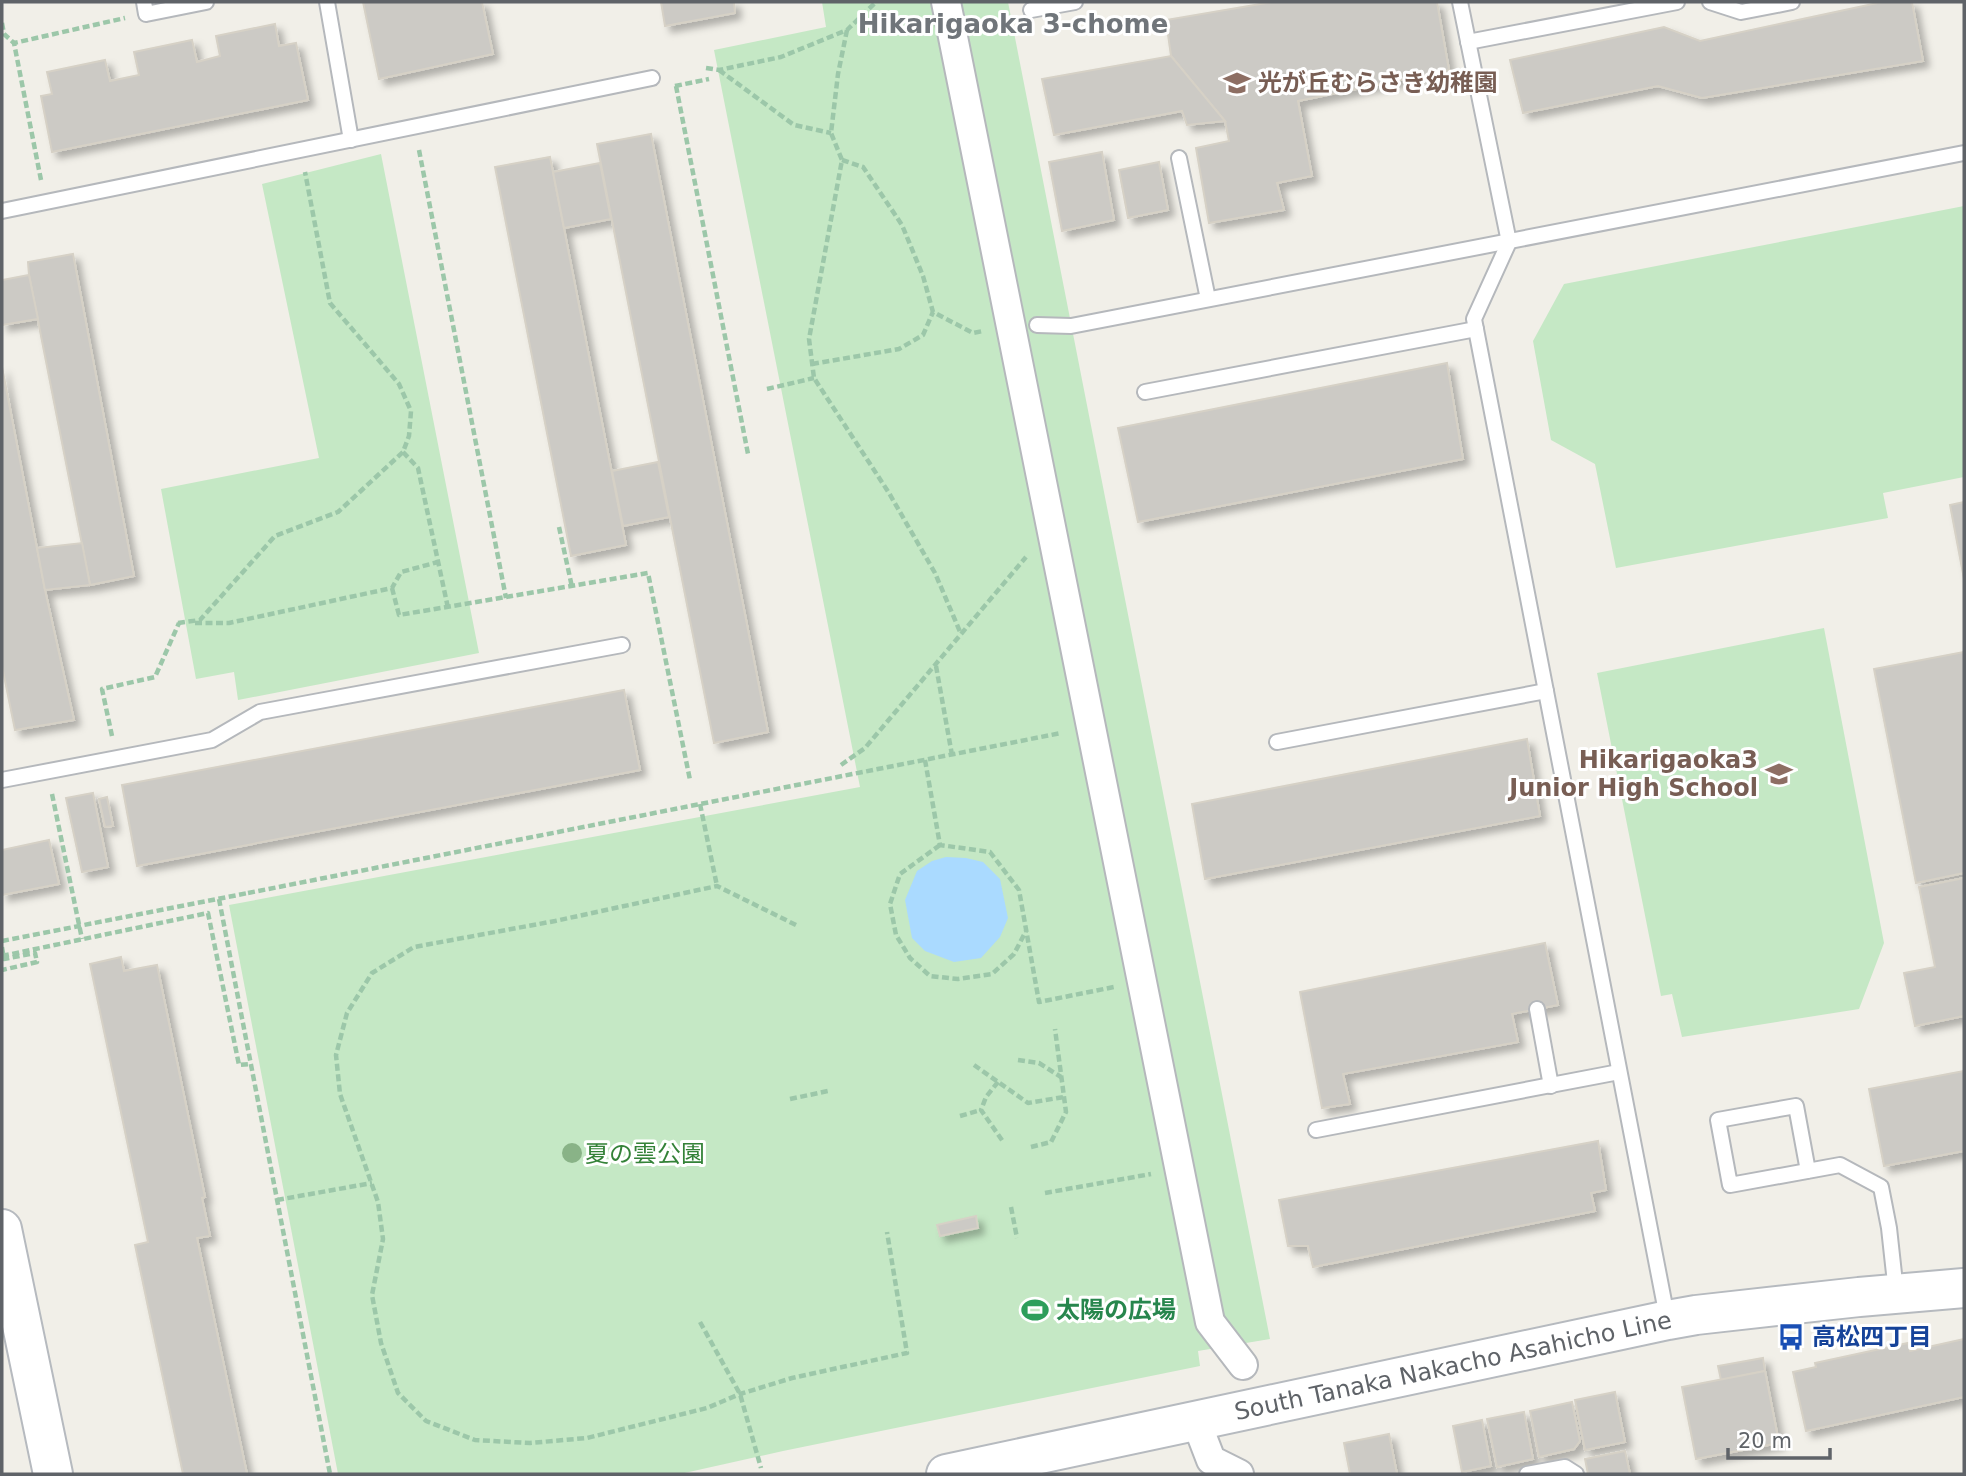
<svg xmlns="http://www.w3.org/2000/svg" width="1966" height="1476" font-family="'DejaVu Sans','Noto Sans JP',sans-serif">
	<defs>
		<filter id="shadow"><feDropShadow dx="6" dy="6" stdDeviation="3.5" flood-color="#0004"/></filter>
	</defs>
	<rect width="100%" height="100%" fill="#f1efe8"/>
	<g fill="#c5e8c5">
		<polygon points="822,2 1008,2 1270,1339 1198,1351 1200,1366 783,1451 680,1474 338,1474 229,905 860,787 714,50 826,27"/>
		<polygon points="381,154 479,653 238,700 234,672 196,679 161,489 319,458 262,184"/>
		<polygon points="1964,206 1964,477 1883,493 1888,518 1616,568 1595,464 1551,440 1533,341 1564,284"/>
		<polygon points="1824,628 1884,943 1859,1009 1682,1037 1672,994 1661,996 1597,673"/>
	</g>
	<polygon fill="#aadaff" points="946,857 966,858 983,862 1000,879 1008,918 1000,937 981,958 954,962 925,951 912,938 905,900 917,871 932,861"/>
	<g fill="#cccac5" stroke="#d6d1c6" stroke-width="2" filter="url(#shadow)">
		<polygon points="363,2 482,2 493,54 379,79"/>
		<polygon points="661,2 734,2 735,13 665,26"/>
		<polygon points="1272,2 1437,2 1449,70 1298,101 1312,176 1277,183 1284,210 1209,223 1196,148 1229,141 1225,121 1171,56 1166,20"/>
		<polygon points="1882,2 1912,2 1923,61 1702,98 1658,86 1523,113 1510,60 1664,27 1700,41"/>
		<polygon points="275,24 279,46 296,43 308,100 52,152 41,96 52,94 47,72 105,60 110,81 139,75 134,52 192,40 197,62 220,56 216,36"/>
		<polygon points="1171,56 1225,121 1187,125 1182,111 1054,135 1042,79"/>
		<polygon points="651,134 768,732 714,743 597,144"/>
		<polygon points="1102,152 1114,220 1062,231 1049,162"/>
		<polygon points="550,157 626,545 571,556 495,167"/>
		<polygon points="1159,162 1168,210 1128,218 1119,170"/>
		<polygon points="600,163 611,219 564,228 553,172"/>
		<polygon points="73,254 134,576 90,585 29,275 28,262"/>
		<polygon points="29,275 38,319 2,325 2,280"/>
		<polygon points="1447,363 1463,459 1138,522 1118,428"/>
		<polygon points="2,367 45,590 74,720 15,730 2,666"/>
		<polygon points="658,462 669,517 623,526 612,471"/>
		<polygon points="1964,502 1964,579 1950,505"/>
		<polygon points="82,543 90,585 45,590 37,548"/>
		<polygon points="1964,652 1964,873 1916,883 1874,669"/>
		<polygon points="624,690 640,770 137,866 122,785"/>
		<polygon points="1527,739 1540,816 1205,879 1192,804"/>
		<polygon points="93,793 108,867 82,872 66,798"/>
		<polygon points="107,797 113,826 105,827 99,799"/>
		<polygon points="49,840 59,884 2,895 2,850"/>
		<polygon points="1964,878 1964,1016 1915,1026 1904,973 1935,967 1919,887"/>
		<polygon points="1545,943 1558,1005 1512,1014 1518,1042 1343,1074 1350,1104 1322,1108 1300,992"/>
		<polygon points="121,957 124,971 157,965 205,1197 202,1198 210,1236 197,1238 247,1474 183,1474 135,1245 148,1242 90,964"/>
		<polygon points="1964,1071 1964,1151 1884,1166 1869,1089"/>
		<polygon points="1598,1141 1606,1190 1591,1193 1595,1211 1313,1267 1308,1246 1288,1246 1279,1200"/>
		<polygon points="976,1216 978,1228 940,1236 937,1225"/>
		<polygon points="1964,1339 1964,1397 1806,1431 1793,1372 1816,1367 1815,1363 1908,1343 1910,1351"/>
		<polygon points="1763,1358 1765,1371 1721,1380 1718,1366"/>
		<polygon points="1765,1371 1779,1443 1696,1459 1682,1387"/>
		<polygon points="1615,1392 1625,1442 1585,1450 1575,1400"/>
		<polygon points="1572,1402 1580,1441 1574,1449 1539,1457 1530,1411"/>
		<polygon points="1524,1412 1533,1459 1497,1467 1487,1419"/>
		<polygon points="1482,1420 1491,1466 1462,1472 1453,1426"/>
		<polygon points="1389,1434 1397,1474 1350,1474 1344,1443"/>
		<polygon points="1625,1451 1630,1474 1588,1474 1585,1459"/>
	</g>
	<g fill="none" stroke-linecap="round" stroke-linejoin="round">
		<defs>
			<g id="lane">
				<polyline points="144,2 146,14 206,2"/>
				<polyline points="327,2 351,140"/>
				<polyline points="1460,2 1509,242 1474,319 1667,1317"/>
				<polyline points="1710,2 1741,12 1792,2"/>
				<polyline points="1031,10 1075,2"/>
				<polyline points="1468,42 1677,2"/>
				<polyline points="1179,158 1208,299"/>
				<polyline points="2,211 652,78"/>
				<polyline points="1037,325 1071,326 1964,153"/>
				<polyline points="1145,392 1476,329"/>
				<polyline points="1277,742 1546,691"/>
				<polyline points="2,780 212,740 260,712 622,645"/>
				<polyline points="1537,1009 1551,1086"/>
				<polyline points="1316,1130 1619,1072"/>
				<polyline points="1808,1171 1796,1106 1718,1120 1730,1185 1840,1165 1881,1187 1889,1228 1896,1292"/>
				<polyline points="1527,1474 1565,1467 1576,1474"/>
			</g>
			<g id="street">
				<path d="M946,2C1036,442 1120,882 1210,1322L1243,1365"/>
				<polyline points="1196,1421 1211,1460 1239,1474"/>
			</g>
			<g id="secondary">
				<polyline points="2,1229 53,1474"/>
				<polyline points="946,1474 1668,1320 1696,1315 1859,1297 1964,1288"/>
			</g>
		</defs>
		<use href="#lane" stroke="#b5b8bc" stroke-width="18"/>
		<use href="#street" stroke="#b5b8bc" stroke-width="32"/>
		<use href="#secondary" stroke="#b6babf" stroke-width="42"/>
		<g stroke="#9cc7a9" stroke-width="4.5" stroke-dasharray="7 3.5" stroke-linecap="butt">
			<polyline points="2,23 4,34 14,43"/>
			<polyline points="847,30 838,74 831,133 842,160 809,339 814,378 889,493 935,573 961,634"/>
			<polyline points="706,68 719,70 781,57 847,30 876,2"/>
			<polyline points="719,70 794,125 831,133"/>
			<polyline points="675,86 709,79"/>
			<polyline points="676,86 748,454"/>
			<polyline points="419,150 506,598"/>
			<polyline points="842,160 863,167 902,225 923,276 933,312 973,333 983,331"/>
			<polyline points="41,180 14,43 125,18"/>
			<polyline points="812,364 899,349 923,335 933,312"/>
			<polyline points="767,389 814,378"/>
			<polyline points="403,452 418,468 448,608"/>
			<polyline points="559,527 572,587"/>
			<polyline points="392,588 399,615 648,573 690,780"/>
			<polyline points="178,623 200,620 275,536 338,512 403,452 409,436 411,411 399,384 330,303 305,172"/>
			<polyline points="195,623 229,623 392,588 401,572 438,562"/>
			<polyline points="936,666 952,755"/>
			<polyline points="112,736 102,689 155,677 179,623"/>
			<polyline points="925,760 940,845 990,852 1019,890 1039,1002 1114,987"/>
			<polyline points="841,765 865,748 1026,557"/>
			<polyline points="52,794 82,939"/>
			<polyline points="700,804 717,886"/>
			<polyline points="940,845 900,874 890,904 896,935 910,958 930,976 958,979 992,974 1014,954 1026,931"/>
			<polyline points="248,893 1061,733"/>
			<polyline points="219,899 330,1474"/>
			<polyline points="796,925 717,886 555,921 414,947 372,973 347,1013 336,1055 340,1094 378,1202 383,1239 372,1295 381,1343 398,1393 426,1421 475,1440 530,1443 587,1438 707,1408 740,1394 792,1378 907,1353 887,1232"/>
			<polyline points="2,947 4,959 35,953 37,962 2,970"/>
			<polyline points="2,956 208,913 239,1065 251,1064"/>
			<polyline points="1018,1060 1039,1063 1061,1077"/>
			<polyline points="974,1065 1028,1103 1064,1097"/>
			<polyline points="998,1082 986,1097 981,1110 1004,1143"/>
			<polyline points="790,1099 828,1091"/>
			<polyline points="960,1116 981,1110"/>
			<polyline points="1031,1147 1051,1142 1066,1112 1055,1029"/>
			<polyline points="1045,1193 1151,1174"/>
			<polyline points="277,1200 372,1183"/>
			<polyline points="1011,1207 1017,1238"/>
			<polyline points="700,1322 740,1394 761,1468"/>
		</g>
		<use href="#lane" stroke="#fff" stroke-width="14"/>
		<use href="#street" stroke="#fff" stroke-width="28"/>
		<use href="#secondary" stroke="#fff" stroke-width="38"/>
		<polyline stroke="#9cc7a9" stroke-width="4.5" stroke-dasharray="7 3.5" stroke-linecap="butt" points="2,941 248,893"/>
	</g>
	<circle fill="#89b387" cx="572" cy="1153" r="10"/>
	<defs>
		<symbol id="school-bare" viewBox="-9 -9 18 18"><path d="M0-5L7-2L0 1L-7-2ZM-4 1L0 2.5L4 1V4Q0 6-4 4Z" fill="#8d6e63" stroke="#fff" stroke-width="2.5" paint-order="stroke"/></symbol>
		<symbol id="stadium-bare" viewBox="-9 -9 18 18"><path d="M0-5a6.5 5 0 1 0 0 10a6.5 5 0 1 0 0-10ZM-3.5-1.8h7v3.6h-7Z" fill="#2e9e5b" stroke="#fff" stroke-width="2.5" paint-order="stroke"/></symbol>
		<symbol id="bus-bare" viewBox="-9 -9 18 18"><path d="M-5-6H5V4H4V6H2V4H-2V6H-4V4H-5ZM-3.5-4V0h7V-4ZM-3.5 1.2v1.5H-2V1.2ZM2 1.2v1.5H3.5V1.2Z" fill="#1a4fb4" stroke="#fff" stroke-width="2.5" paint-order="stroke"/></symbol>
	</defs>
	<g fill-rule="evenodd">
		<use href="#school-bare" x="1218" y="64" width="38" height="38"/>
		<use href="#school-bare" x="1760" y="755" width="38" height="38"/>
		<use href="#stadium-bare" x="1016" y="1291" width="38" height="38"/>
		<use href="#bus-bare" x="1772" y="1318" width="38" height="38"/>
	</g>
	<g text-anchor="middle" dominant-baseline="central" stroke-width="6" stroke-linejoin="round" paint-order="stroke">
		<g font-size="24" font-weight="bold" fill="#785e54" stroke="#fff" text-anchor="start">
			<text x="1258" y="83">光が丘むらさき幼稚園</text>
			<text x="1758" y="760" text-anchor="end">Hikarigaoka3<tspan x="1758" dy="28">Junior High School</tspan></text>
		</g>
		<g font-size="24" fill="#348238" stroke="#fff">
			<text x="645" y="1154">夏の雲公園</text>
		</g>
		<g font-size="24" font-weight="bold" fill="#27864d" stroke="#fff" text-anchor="start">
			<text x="1056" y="1310">太陽の広場</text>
		</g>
		<g font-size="24" font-weight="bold" fill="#164399" stroke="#fff" text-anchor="start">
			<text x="1812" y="1337">高松四丁目</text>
		</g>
		<g font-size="24" fill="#5f6368" stroke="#fff">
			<text transform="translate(1453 1366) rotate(-12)">South Tanaka Nakacho Asahicho Line</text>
		</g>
		<g font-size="26" font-weight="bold" fill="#70757a" stroke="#fff">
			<text x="1013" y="24">Hikarigaoka 3-chome</text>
		</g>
	</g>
	<rect width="1966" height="1476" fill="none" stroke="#5f6368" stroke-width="7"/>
	<path d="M1728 1448v10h102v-10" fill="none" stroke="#5f6368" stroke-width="3.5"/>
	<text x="1738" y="1448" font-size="21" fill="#5f6368" stroke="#ffffff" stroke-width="5" paint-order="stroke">20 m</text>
</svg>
